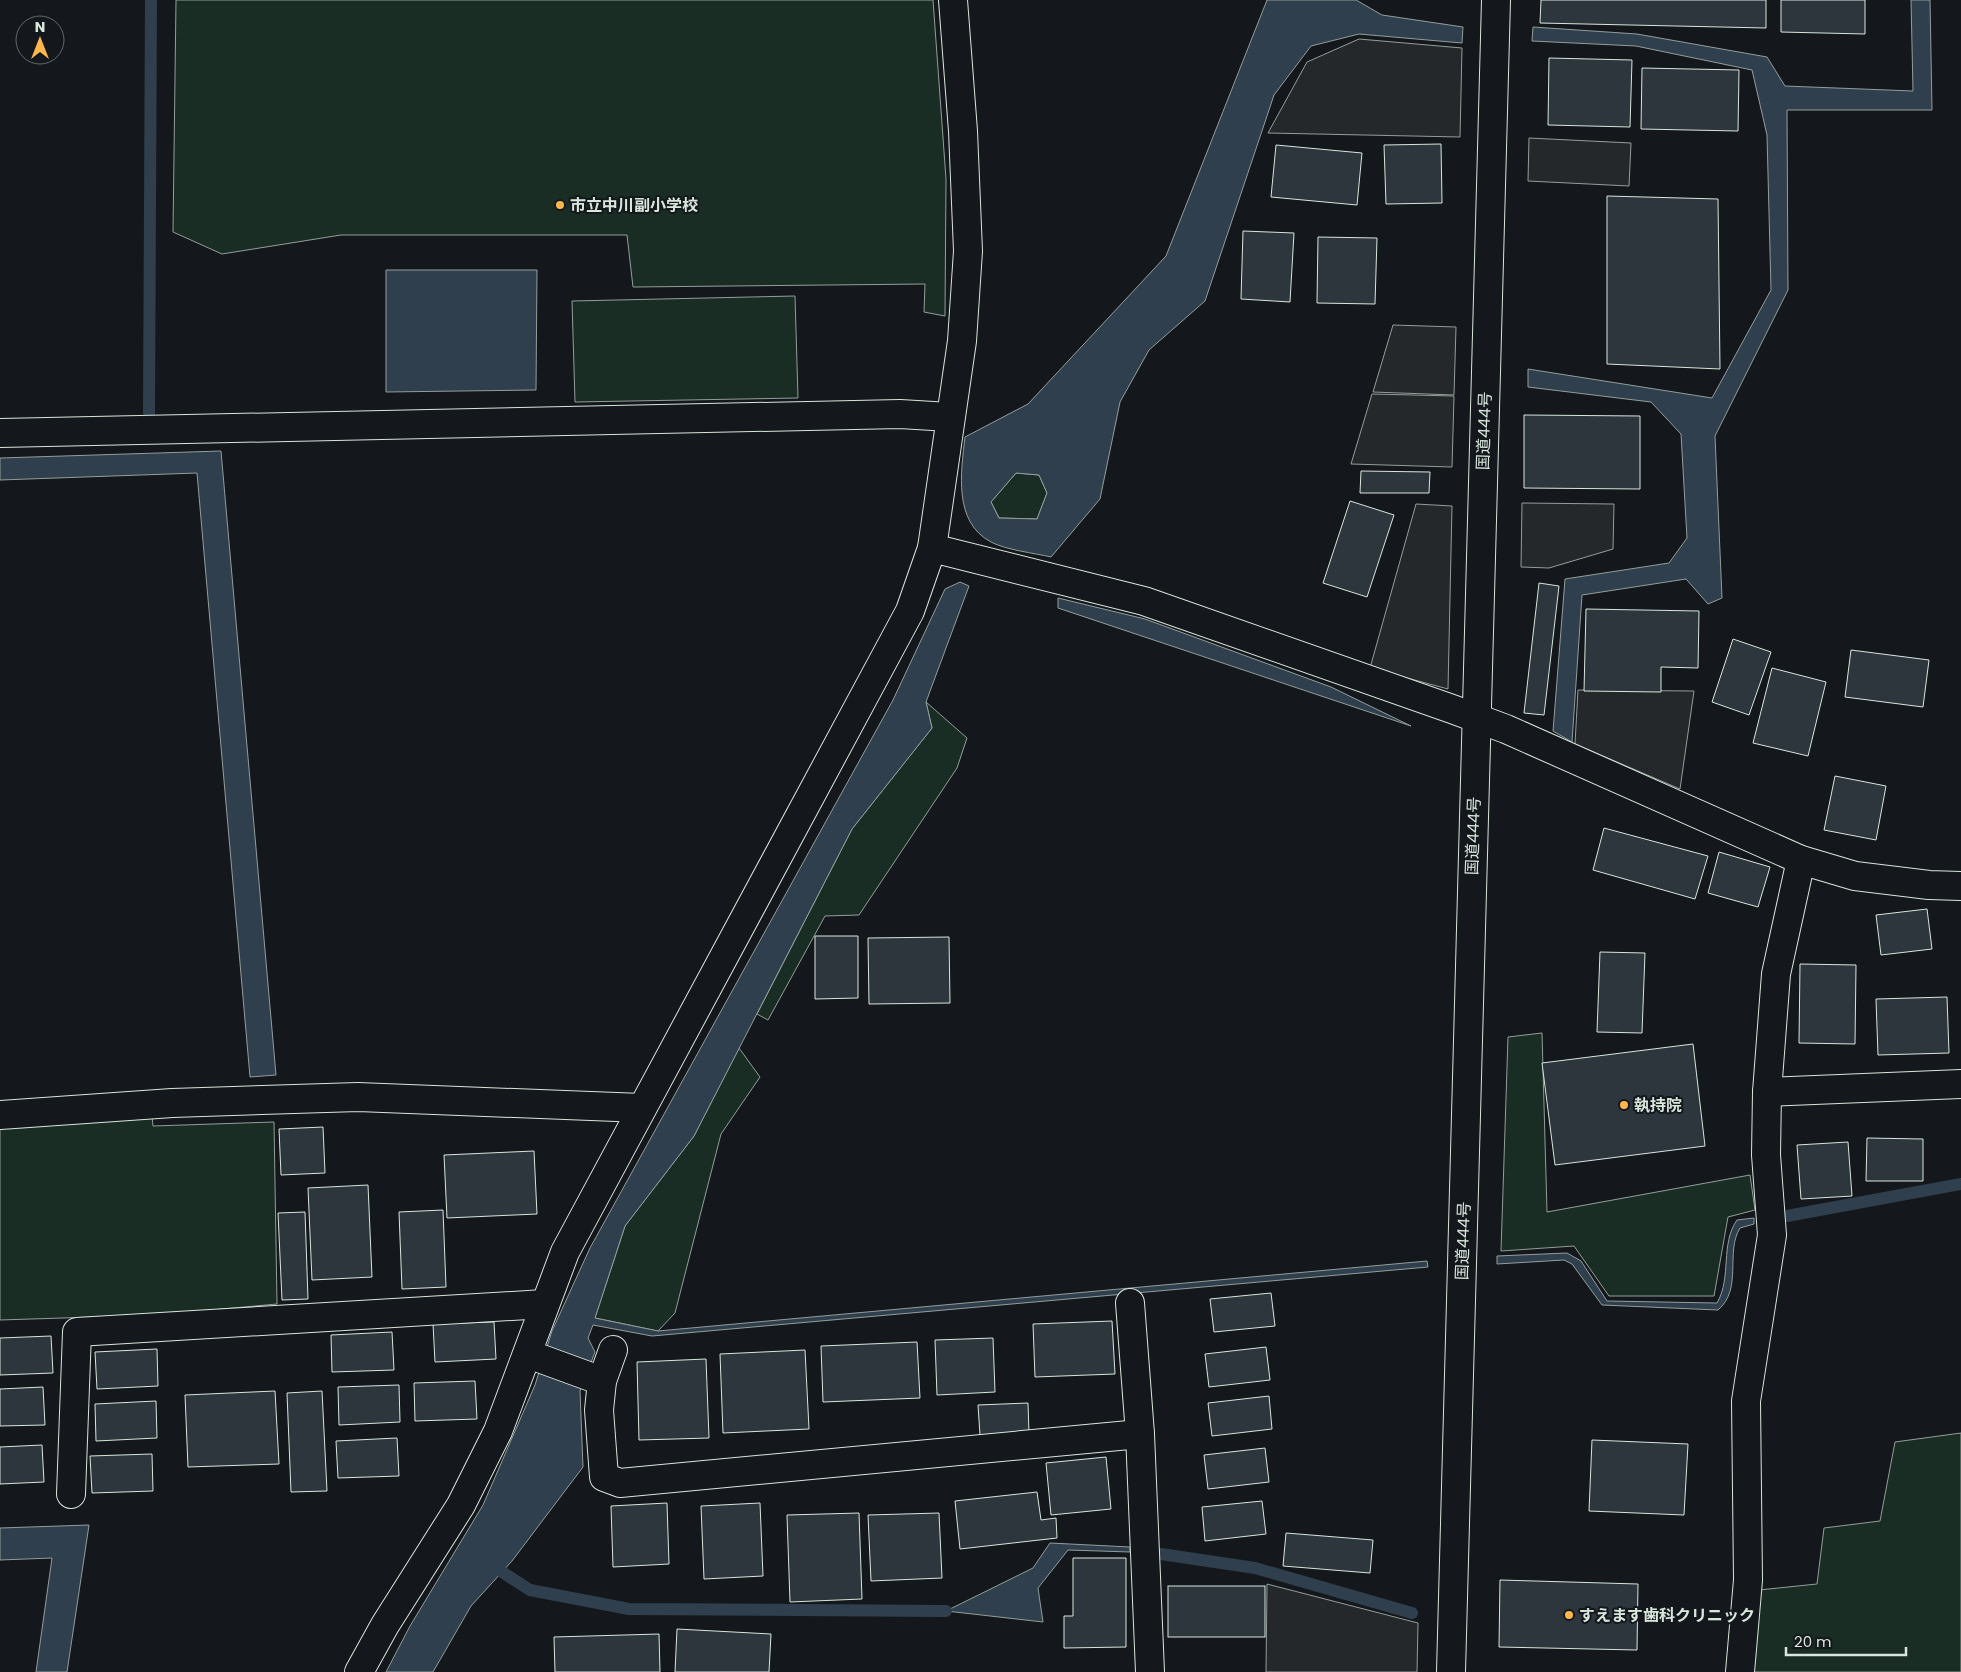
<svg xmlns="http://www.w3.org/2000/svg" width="1961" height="1672" font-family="Poppins,'Noto Sans JP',sans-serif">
	<rect width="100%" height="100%" fill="#14181c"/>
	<g fill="#1a2d24" stroke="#939e99">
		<polygon points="176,0 933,0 946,179 945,316 924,312 925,284 633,287 627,235 341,235 222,254 173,232"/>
		<polygon points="795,296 798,398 575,402 572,301"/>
		<polygon points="1016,473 1039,475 1047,493 1037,519 999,518 991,502"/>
		<polygon points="926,702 967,738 957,768 859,915 825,916 768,1020 757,1014 852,829 932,728"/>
		<polygon points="1542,1033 1547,1212 1750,1175 1755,1210 1728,1217 1714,1296 1609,1296 1574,1246 1501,1251 1508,1037"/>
		<polygon points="739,1048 760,1077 721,1134 675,1313 658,1331 595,1318 625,1226 694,1136"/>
		<polygon points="152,1116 153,1126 274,1122 277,1304 156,1315 0,1320 0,1126"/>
		<polygon points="1961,1433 1961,1672 1752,1672 1759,1590 1817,1584 1824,1528 1880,1521 1895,1442"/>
	</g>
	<g fill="#24282b" stroke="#939e99">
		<polygon points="1359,39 1462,48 1460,137 1268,133 1307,62"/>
		<polygon points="1529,138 1631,143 1629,186 1528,181"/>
		<polygon points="1393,325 1456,327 1454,395 1373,392"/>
		<polygon points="1372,394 1454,396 1452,467 1351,464"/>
		<polygon points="1522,503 1614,504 1613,549 1549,568 1521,567"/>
		<polygon points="1416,504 1452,506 1448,689 1370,668"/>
		<polygon points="1578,690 1694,691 1680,789 1575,744"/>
		<polygon points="1267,1584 1418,1623 1417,1672 1266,1672"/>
	</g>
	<g fill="#2f3f4d" stroke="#939e99" fill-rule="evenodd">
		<path d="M1267,0H1356L1382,15L1463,27L1462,43L1359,34L1311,46L1274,95L1205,301L1149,350L1120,402L1100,499L1051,557C1034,553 1006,550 991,542C953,522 961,472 965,437L1028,404L1166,256ZM1016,473L1039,475L1047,493L1037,519L999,518L991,502Z"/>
		<polygon points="1911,0 1930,0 1932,110 1787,110 1788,290 1715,436 1722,598 1708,604 1686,579 1582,595 1572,742 1553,731 1565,579 1669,563 1687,538 1681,434 1651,402 1528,387 1528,369 1712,398 1771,290 1767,135 1752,70 1636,46 1532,41 1533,27 1637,34 1767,57 1785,86 1913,91"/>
		<polygon points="386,270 537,270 536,390 386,392"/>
		<polygon points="221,451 276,1075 250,1077 197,473 0,480 0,458"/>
		<polygon points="960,582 969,586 926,702 932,728 852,829 694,1136 625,1226 595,1318 658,1331 1427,1261 1428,1267 652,1336 593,1325 588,1338 595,1352 580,1391 583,1467 512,1561 471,1606 433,1672 386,1672 410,1626 483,1505 535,1385 552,1331 590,1248 893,700 945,589"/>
		<polygon points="1058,598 1145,619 1331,687 1411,726 1058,608"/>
		<path d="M1754,1218V1224L1740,1228C1725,1252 1743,1289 1718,1310L1602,1305L1572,1264L1564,1260L1497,1264V1256L1567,1253L1581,1261L1607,1301L1717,1303C1732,1277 1720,1244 1737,1220Z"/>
		<polygon points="89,1525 67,1672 36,1672 52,1558 0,1560 0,1528"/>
		<polygon points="1050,1543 1130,1547 1130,1552 1068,1550 1038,1588 1043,1622 946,1611 1033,1568"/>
	</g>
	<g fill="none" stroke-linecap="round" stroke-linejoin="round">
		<g stroke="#2f3f4d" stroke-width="12">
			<polyline points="149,413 151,0"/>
			<polyline points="1787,1216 1961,1184"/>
			<polyline points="1161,1554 1255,1568 1412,1613"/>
			<polyline points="502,1572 530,1590 629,1609 946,1611"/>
		</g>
	</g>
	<g fill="#2c363c" stroke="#d8e6dc">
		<polygon points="1541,0 1766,0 1766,28 1540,23"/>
		<polygon points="1781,0 1865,0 1865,34 1781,32"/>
		<polygon points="1549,58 1632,60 1630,127 1548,125"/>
		<polygon points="1642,68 1739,70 1738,131 1641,129"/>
		<polygon points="1441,144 1442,203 1386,204 1384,145"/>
		<polygon points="1276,145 1362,153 1357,205 1271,197"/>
		<polygon points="1607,196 1718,199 1720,369 1607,364"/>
		<polygon points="1243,231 1294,233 1290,302 1241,299"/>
		<polygon points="1318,237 1377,238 1375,304 1317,303"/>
		<polygon points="1524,415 1640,416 1640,489 1524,488"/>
		<polygon points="1361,471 1430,472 1429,493 1360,493"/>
		<polygon points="1350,501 1394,515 1367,597 1323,583"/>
		<polygon points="1539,583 1559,586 1544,715 1524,713"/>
		<polygon points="1586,609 1699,611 1698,668 1661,667 1661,692 1584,691"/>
		<polygon points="1733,639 1771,652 1749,715 1712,702"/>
		<polygon points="1851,650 1929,660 1923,707 1845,697"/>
		<polygon points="1772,668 1826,682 1808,756 1753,743"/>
		<polygon points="1835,776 1886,786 1876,840 1824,830"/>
		<polygon points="1604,828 1708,856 1695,899 1593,870"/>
		<polygon points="1719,852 1770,867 1758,907 1708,893"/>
		<polygon points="1927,909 1932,949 1881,955 1876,915"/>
		<polygon points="815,936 858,936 858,998 815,999"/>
		<polygon points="949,937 950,1003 869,1004 868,938"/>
		<polygon points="1600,952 1645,953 1642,1033 1597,1032"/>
		<polygon points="1800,964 1856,965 1855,1044 1799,1043"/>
		<polygon points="1947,997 1949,1053 1878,1055 1876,999"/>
		<polygon points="1693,1044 1705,1146 1555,1165 1542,1063"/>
		<polygon points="323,1127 325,1173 281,1175 279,1129"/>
		<polygon points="1867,1138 1923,1139 1923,1181 1866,1181"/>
		<polygon points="1848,1142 1852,1196 1801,1199 1797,1145"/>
		<polygon points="534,1151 537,1214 447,1218 444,1155"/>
		<polygon points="368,1185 372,1277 312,1280 308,1188"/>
		<polygon points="443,1210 446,1287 402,1289 399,1212"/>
		<polygon points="305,1212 308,1299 282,1300 278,1213"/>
		<polygon points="1271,1293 1275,1326 1214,1332 1210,1299"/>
		<polygon points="1112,1321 1115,1374 1035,1377 1033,1324"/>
		<polygon points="494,1322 496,1359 435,1362 433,1324"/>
		<polygon points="392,1332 394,1370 332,1372 331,1335"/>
		<polygon points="51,1336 53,1373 0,1375 0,1338"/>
		<polygon points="993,1338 995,1392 937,1395 935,1340"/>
		<polygon points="917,1342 920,1398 823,1402 821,1346"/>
		<polygon points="1266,1347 1270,1380 1209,1387 1205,1354"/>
		<polygon points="157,1349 158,1386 97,1389 95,1352"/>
		<polygon points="805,1350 809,1429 723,1433 720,1354"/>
		<polygon points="706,1359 709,1438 639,1440 637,1362"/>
		<polygon points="475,1381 477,1419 415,1421 414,1383"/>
		<polygon points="399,1385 400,1422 339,1425 338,1387"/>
		<polygon points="43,1387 45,1425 0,1426 0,1389"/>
		<polygon points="275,1391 279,1464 188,1467 185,1395"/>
		<polygon points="322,1391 327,1491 291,1492 287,1393"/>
		<polygon points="1269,1396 1272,1429 1212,1436 1208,1403"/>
		<polygon points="156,1401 157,1438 96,1441 95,1404"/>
		<polygon points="1028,1403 1029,1433 980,1435 978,1405"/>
		<polygon points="397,1438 399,1476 338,1478 336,1441"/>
		<polygon points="1592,1440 1688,1444 1684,1515 1589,1511"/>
		<polygon points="42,1445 44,1482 0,1484 0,1447"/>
		<polygon points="1265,1448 1269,1482 1208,1489 1204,1455"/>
		<polygon points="152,1454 153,1491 92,1493 90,1456"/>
		<polygon points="1106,1457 1111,1509 1051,1515 1046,1463"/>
		<polygon points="1037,1492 1041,1520 1056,1518 1057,1538 960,1549 955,1501"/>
		<polygon points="1262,1501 1266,1534 1205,1541 1202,1507"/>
		<polygon points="667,1503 669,1564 613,1567 611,1506"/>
		<polygon points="760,1503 763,1576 704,1579 701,1506"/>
		<polygon points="859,1513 862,1599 790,1602 787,1515"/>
		<polygon points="939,1513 942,1578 871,1581 868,1515"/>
		<polygon points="1286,1533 1373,1540 1370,1573 1283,1566"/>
		<polygon points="1073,1558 1126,1558 1126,1647 1064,1648 1064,1616 1073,1616"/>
		<polygon points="1500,1580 1638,1584 1637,1650 1499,1647"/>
		<rect x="1168" y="1586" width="97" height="51"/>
		<polygon points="677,1629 771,1634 769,1672 675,1672"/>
		<polygon points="659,1634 660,1672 555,1672 554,1637"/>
	</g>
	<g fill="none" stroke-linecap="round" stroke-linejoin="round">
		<defs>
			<g id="street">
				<polyline points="0,433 900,414 950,417"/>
				<polyline points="932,548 1144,601 1452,709 1506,729 1801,860 1855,876 1929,885 1961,886"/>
				<polyline points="1767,1092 1961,1084"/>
				<polyline points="0,1115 172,1103 358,1097 642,1108"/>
				<polyline points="1130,1303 1140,1434 1150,1672"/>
				<polyline points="613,1350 602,1381 599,1410 604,1477 620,1483 1140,1434"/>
				<polyline points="528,1354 602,1381"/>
				<polyline points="71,1494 77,1332 544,1304"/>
				<polyline points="359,1672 385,1625 461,1505 498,1431 565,1252 910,611 932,548 962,341 968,251 963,131 953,0"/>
				<polyline points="1740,1672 1748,1580 1746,1401 1772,1235 1766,1155 1767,1092 1776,974 1801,860"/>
			</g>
			<polyline id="highway" points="1451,1672 1496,0"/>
		</defs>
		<use href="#street" stroke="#d8e6dc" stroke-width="30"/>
		<use href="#highway" stroke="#d8e6dc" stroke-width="30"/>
		<use href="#street" stroke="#14181c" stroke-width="28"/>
		<use href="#highway" stroke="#14181c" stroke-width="28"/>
	</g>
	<g fill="#ffb74d" stroke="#14181c" stroke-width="2">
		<circle cx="560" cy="205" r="5"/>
		<circle cx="1624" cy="1105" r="5"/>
		<circle cx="1569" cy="1615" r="5"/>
	</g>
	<g text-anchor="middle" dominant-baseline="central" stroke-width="4" stroke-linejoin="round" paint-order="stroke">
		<g font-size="16" font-weight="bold" fill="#d8e6dc" stroke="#14181c" text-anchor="start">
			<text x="570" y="205">市立中川副小学校</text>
			<text x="1634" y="1105">執持院</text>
			<text x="1579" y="1615">すえます歯科クリニック</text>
		</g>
		<g font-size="16" fill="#d8e6dc" stroke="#14181c">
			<text transform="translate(1484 431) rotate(-88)">国道444号</text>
			<text transform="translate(1473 836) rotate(-88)">国道444号</text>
			<text transform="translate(1463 1241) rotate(-88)">国道444号</text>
		</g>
	</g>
	<g transform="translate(40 40)"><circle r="24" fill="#14181c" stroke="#626a69"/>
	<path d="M0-4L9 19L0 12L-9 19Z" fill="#ffb74d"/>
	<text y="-8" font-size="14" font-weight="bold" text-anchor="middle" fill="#d8e6dc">N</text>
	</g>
	<path d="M1786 1647v8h120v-8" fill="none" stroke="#d8e6dc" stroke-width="2.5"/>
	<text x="1794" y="1647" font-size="15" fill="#d8e6dc" stroke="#14181c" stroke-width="4" paint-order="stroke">20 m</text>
</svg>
